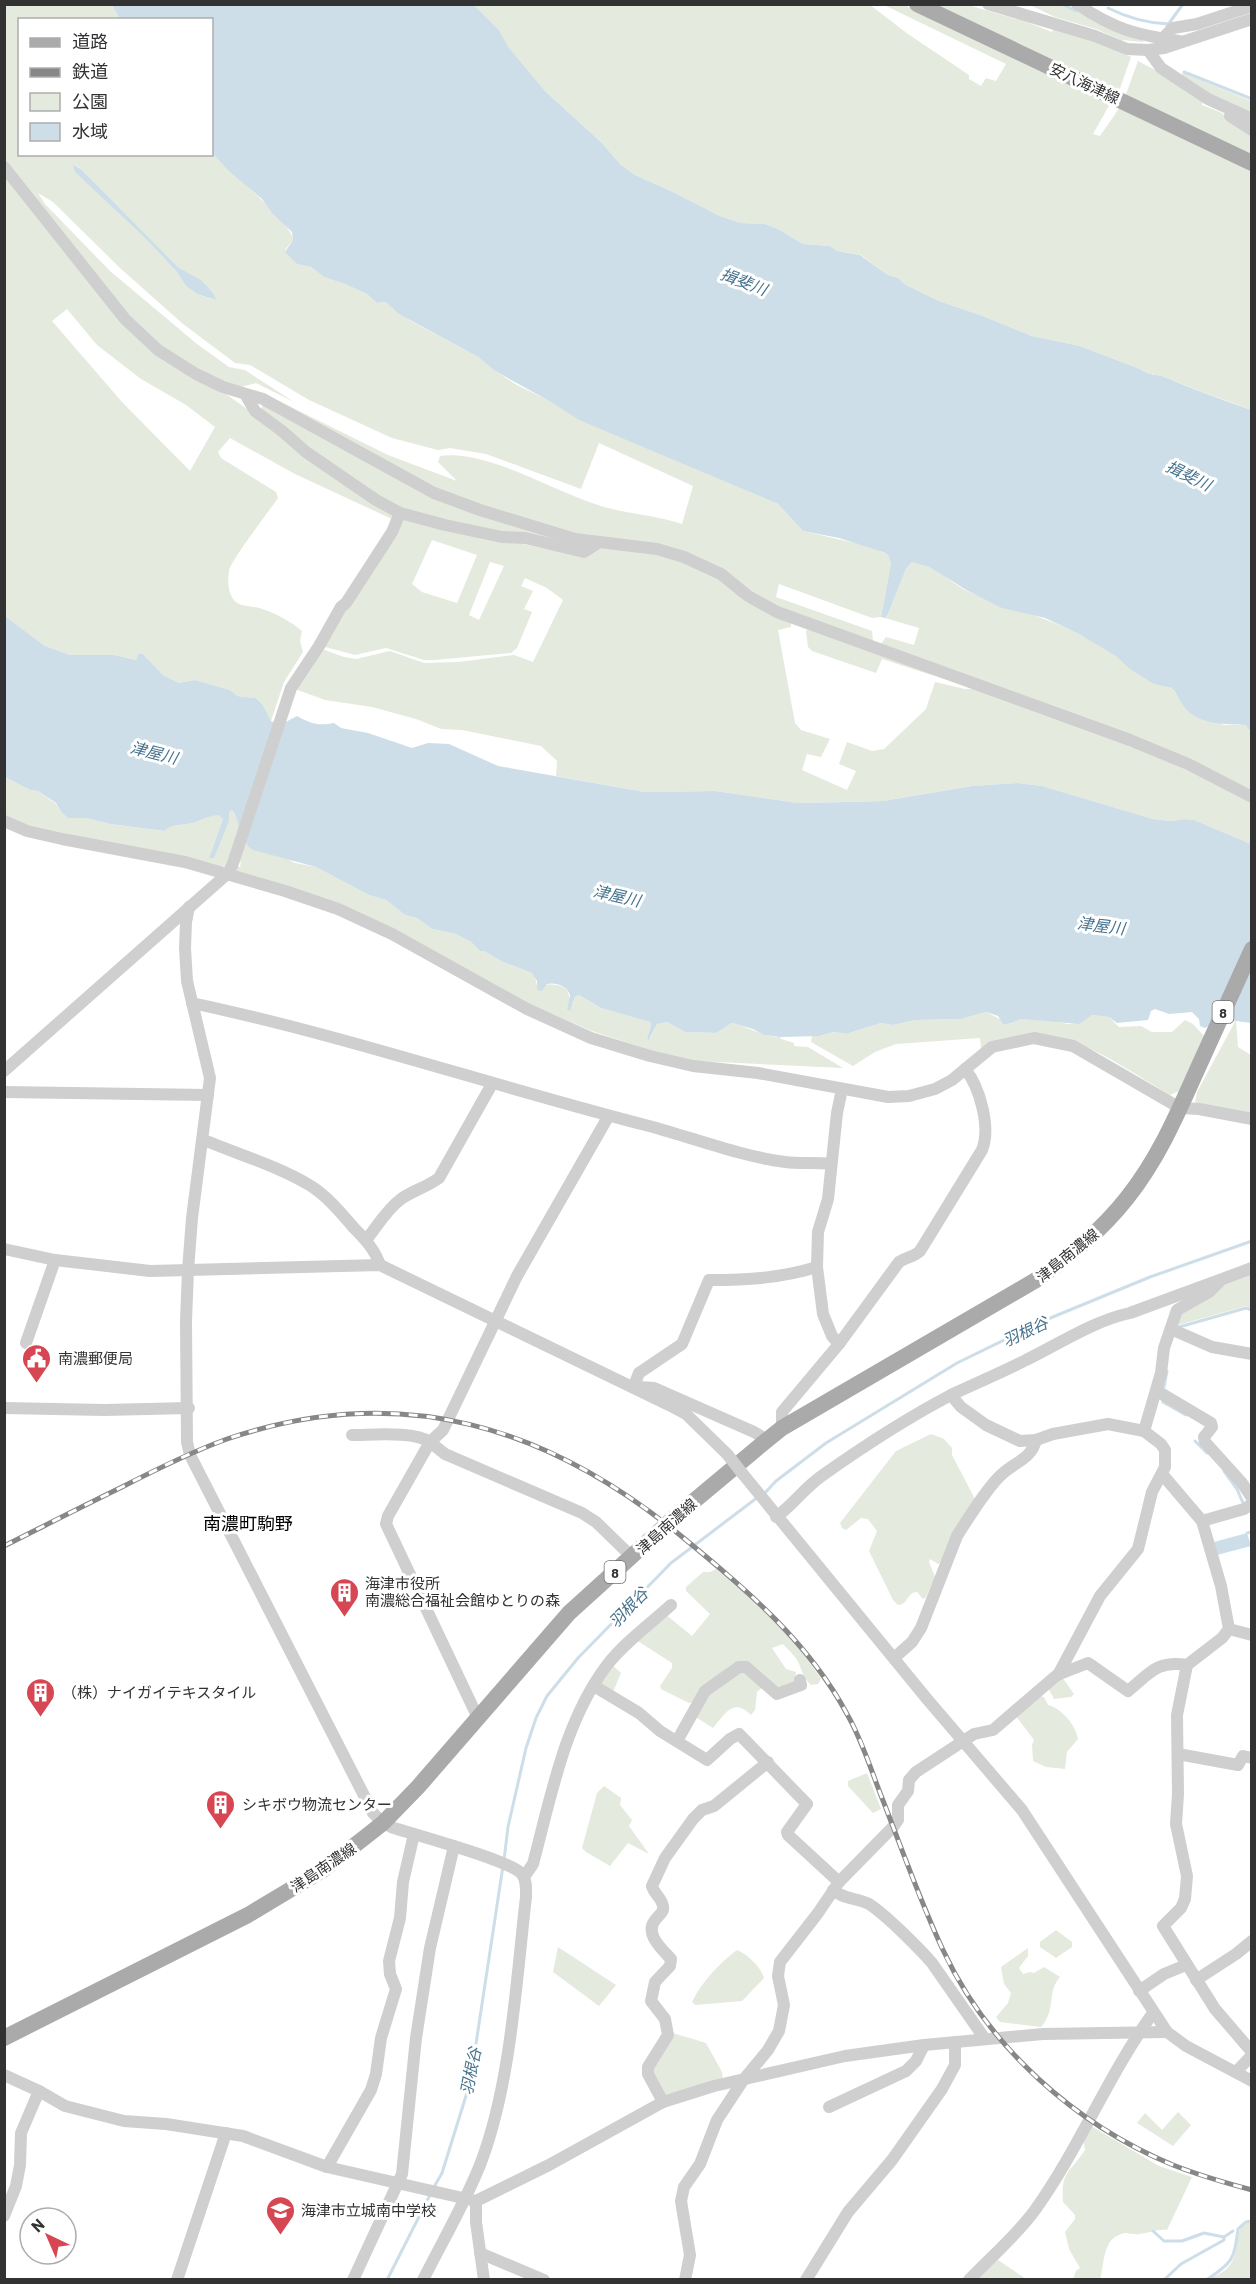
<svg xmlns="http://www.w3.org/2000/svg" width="1256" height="2284" font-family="Barlow,'Noto Sans JP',sans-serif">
	<rect width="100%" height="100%" fill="#fff"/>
	<g fill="#e5eade" fill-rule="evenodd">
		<path d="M5,5H112L120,19L20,20V154H212V153C225,167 294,225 293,240L285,250L297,264L311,267L324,277L347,285L367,294L377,303L386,302L411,321L478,357L495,371L517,385L633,442L778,504L803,531L872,547L888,555L891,563L881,617L872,618L779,584L776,597L872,631L873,641L776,606L751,593L724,571L576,535L436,490L269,396L388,455L457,481L438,462L440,456C486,450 548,488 592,503C621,514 653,514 682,524L693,486L599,443L581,489L486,454L450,448L438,450L392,438L309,400L250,365L235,363L183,324L120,268L53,202L38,193L45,204L110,271L197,344L229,367L245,370L294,402L256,383L237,388L222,384L159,347L127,318L5,163ZM74,164L82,170L179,268L215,300L197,294L186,286L176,271L144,237L76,172Z"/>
		<path d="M474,5H870L908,34L969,75V79L981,86L986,78L996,81L1006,64L884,5H904L1111,102L1093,134L1100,136L1120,107L1251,170V410C1223,399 1195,390 1167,378C1156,373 1151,377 1140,369L1080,346L1032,336L980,315L939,301L906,285L898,278L888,275L861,255L837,251L830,246L803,244L778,229L765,224L741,223L720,216L673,192L635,175L620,164L602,143L545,91L507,47L499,30Z"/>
		<polygon points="929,5 968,5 1027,22 1052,32 1054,28 1090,39 1131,57 1118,94"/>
		<path d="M1030,5C1039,5 1051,3 1059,5C1072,7 1083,15 1093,21C1109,30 1126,35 1143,40V42L1121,40L1096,29L1055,17Z"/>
		<polygon points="1138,61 1172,79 1203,99 1202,105 1220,112 1251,133 1251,157 1125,97"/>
		<polygon points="1183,73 1251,101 1251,115 1206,93 1181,76"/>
		<path d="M4,175L121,320L393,512L394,520L295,474L230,438L218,452L221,458L276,492L278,498C270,510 231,560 229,571C227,582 228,598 239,604C246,607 255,606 262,609C275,613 292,622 302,631L300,641L303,652L284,682L271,721L263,705L256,698L236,696L230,690L195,680L179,683L163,675L143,654H138L136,660L114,655H70L45,646L5,616ZM67,309L97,345L141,379L186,405L215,427L190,471L122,402L52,321Z"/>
		<polygon points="262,404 432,497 584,545 502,533 401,509 378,497 262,413"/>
		<path d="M403,518L574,555L602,547L656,552L720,577L744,601L791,622V627L778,630L795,723L801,730L830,739L821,757L807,754L802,770L847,790L856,771L839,764L847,742L872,751L884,749L926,709L935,682L965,689H980L1131,744L1251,800V844L1194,820L1184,819L1170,821L1153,819L1042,786L1018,783L972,786L883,801L798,803L715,791L645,792L556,776L557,761L541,746L462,730L441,729L416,719L372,707L325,700L295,689L322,649L344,657L356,659L390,651L424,663L458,662L514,655L533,662L563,600L547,588L525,578L521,586L533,591L524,609L532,612L517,648L511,653L435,660H424L386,648L355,655L325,647L323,644ZM432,540L477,555L457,603L422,592L412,584ZM490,562L504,566L479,620L469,615Z"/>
		<path d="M912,562C933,564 950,583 969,592C1004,607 1042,616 1077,633C1090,639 1105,647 1117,656C1138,672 1143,681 1172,688L1186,709L1224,725H1245L1251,732V792L881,644L886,637L914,645L919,628L885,618L888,614L906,569Z"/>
		<polygon points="810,628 947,680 882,659 876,673 812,651 808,647 806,631"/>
		<path d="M5,777L30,790L38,791L56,804L61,812L68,818H86L110,824L163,831C173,823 184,826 196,822C204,819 210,815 219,814L223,819L209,858L229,817V811L232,810L240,824L226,865L217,869L29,826L5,817Z"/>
		<path d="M246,837L295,863L316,867L369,895L386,900L405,915L417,918L432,929L456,934L471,942L480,951H484L501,961L532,973L535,976L537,986C556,982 576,984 567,1009L573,1004L575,997L579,995L601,1008L650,1022L651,1025L647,1039H650L657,1024L667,1022L685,1032L716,1033L732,1023C749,1027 763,1037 780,1037L781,1039L794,1043V1046L808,1047L843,1068L696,1061L653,1051L592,1031L529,1004L397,931L232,870L233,866L240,867L241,862L237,861Z"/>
		<path d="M986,1012L1010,1024C1019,1016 1039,1018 1051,1020C1058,1021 1064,1024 1070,1024C1080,1023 1084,1019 1092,1015L1109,1017L1119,1027L1141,1026L1152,1032H1172L1185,1020L1193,1024L1204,1036L1179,1091L1170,1095C1110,1060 1052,1011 981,1048L980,1038L896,1044L875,1052L853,1066L811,1042L812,1035L821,1036L834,1032L846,1034L881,1023L893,1025L916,1020L961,1019Z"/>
		<polygon points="1236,1020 1238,1047 1251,1055 1251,1114 1195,1104 1197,1092"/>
		<polygon points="1251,1274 1251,1308 1246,1306 1178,1325 1176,1324 1181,1310 1229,1280"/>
		<path d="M931,1434L944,1439L952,1448V1455L976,1501L941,1562L938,1564L930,1559L929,1562L935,1577L926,1597L923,1599L917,1592C907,1592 908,1605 898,1605L893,1600L869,1551L877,1531L868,1519L861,1518L846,1530L842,1528L840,1523L896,1451Z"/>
		<path d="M716,1569C755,1602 793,1636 821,1679L818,1684L811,1685C803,1677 803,1673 799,1664C797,1657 788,1650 783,1644L772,1648L786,1669L796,1672L795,1684L778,1688L748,1663L695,1701L689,1703L661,1689L660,1686L672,1668V1663L636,1640L665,1614L692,1636L710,1614L686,1591V1587L703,1572H710Z"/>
		<polygon points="611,1664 621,1673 613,1692 603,1686 600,1681"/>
		<path d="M744,1670L763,1687L757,1692L755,1710L751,1715C733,1697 725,1714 713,1728L694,1716L708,1693Z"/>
		<polygon points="1062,1677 1074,1694 1071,1697 1054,1699 1048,1688"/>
		<path d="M1039,1696L1044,1697L1048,1705C1061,1708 1076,1725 1078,1739L1067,1752L1065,1769L1046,1767L1033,1761L1032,1745L1034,1740L1015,1715Z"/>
		<polygon points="867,1773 881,1809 873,1813 848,1786 848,1781"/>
		<polygon points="604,1786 621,1798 620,1805 632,1820 629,1826 649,1854 628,1843 610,1866 586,1852 582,1848 597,1793"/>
		<polygon points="1056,1930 1072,1942 1072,1947 1056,1958 1040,1947 1040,1942"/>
		<polygon points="558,1947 616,1985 599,2006 553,1972"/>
		<path d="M1028,1948V1956L1019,1968L1023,1974L1030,1972L1034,1973L1044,1967L1060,1977C1046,1993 1057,2009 1041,2027L1000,2022L996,2017L1008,2003L1011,1993L1004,1984L1001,1967Z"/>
		<path d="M737,1950C747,1954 761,1967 764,1978L742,2001L695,2005L692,2002C701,1983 719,1963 737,1950Z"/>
		<polygon points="673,2033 706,2043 722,2072 723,2080 665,2095 653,2075 654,2067"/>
		<polygon points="1178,2112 1191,2125 1173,2146 1137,2123 1145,2113 1162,2130"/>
		<path d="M1091,2126L1159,2166L1192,2177L1167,2230C1156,2229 1150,2233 1139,2234C1135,2235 1130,2233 1125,2233C1102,2237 1105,2262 1100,2280L1073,2279L1076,2271L1080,2268L1069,2249L1065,2232L1075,2219V2215L1063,2202C1061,2171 1069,2174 1085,2150L1083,2139Z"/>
		<path d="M1251,2222V2279H1209C1215,2276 1225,2272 1229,2266C1240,2254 1232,2232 1246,2223Z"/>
		<polygon points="998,2260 1026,2279 972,2280"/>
	</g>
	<g fill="#cddee8">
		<path d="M112,5H474L499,30L508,47L545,91L602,143L620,164L635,175L673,192L720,216L741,223L765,224L778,229L803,244L830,246L837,251L860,255L888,275L898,278L906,285L939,301L980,315L1032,336L1080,346L1140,369C1151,377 1156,373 1167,378C1195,390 1223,400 1251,410V732L1245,725C1226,724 1199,725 1185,708C1180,702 1177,694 1172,688L1154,684L1130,669L1116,656L1079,634L1045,618L1002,608L968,591L929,567L912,562L906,569L888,614L885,618L881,617L891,563L888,555L883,552L839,538L803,531L778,504L579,420L551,402L495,371L478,357L399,314L386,302L377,303L367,294L347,285L324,277L311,267L297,264L285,252L293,240L292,232L272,213L262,199L229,171L212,153V20L120,19Z"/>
		<polygon points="73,164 82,170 179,268 201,280 213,293 216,300 197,294 186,286 176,271 144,237 75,172"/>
		<path d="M5,616L45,646L70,655H114L136,660L138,654H143L163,675L179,683L195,680L230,690L237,696L256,698L263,705L271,721L280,725L297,716C311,724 319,726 334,723L341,728L368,733L412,748L428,743L449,744L498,766L645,792L715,791L798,803L845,802L883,801L972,786L1018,783L1042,786L1153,819L1170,821L1184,819L1194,820L1251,844V1023L1221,1019L1205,1028L1200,1026L1199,1019L1192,1012L1169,1014L1155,1009L1151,1011L1148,1020L1117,1023L1109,1017L1092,1015L1079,1024L1023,1019C1015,1020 1011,1025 1003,1024L998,1016L986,1012L961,1019L916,1020L893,1025L881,1023L846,1034L834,1032L820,1036L780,1037L764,1035L753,1029L732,1023L716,1033L685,1032L667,1022L657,1024L649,1040L647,1039L651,1025L650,1022L601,1008L579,995L575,997L570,1011L567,1009L570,995C567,986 556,982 547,984L542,991L537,990V981L532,973L501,961L484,951H480L471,942L456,934L432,929L417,918L405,915L386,900L369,895L316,867L253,850C240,842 241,822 232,810L229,812V821L214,858H209L223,819L219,815C210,815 204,819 196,822C184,826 173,823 164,831L110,824L86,818H68L61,812L56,803L38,791L30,790L5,777Z"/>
		<polygon points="1247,1533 1251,1546 1217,1555 1214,1542"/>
	</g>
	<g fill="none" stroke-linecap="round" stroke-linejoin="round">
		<g stroke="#cddee8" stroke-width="3">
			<polyline points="1062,4 1076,11"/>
			<path d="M1108,8C1128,18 1146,23 1168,24"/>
			<polyline points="1167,26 1183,4"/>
			<polyline points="1184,72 1252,99"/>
			<polyline points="1179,1327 1246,1308 1252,1310"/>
			<polyline points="1164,1387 1167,1371"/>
			<polyline points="1162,1399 1163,1402 1186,1415"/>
			<polyline points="1195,1441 1207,1453"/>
			<polyline points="1224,1471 1237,1489 1243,1503"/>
			<polyline points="764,1494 776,1481 826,1443 957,1363 1043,1321 1150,1277 1252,1241"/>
			<polyline points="1247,1533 1252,1532"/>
			<polyline points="504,1860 508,1827 526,1748 536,1718 547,1696 578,1658 671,1563 758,1497"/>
			<polyline points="434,2187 442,2173 470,2083 503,1866"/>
			<polyline points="1153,2231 1164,2241 1182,2241 1204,2233 1224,2237 1233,2231"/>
			<polyline points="387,2280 431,2193"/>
			<polyline points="1164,2280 1181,2264 1224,2240 1224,2237"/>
			<path d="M1206,2280C1233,2263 1234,2259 1238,2229L1246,2222L1252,2221"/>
		</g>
		<g stroke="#cfcfcf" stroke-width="12">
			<polyline points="988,4 1095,36 1127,49 1148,50 1164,48 1252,19"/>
			<path d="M1077,4C1114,29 1136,35 1179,41"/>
			<polyline points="1162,39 1173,28 1197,24 1252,6"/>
			<polyline points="1148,50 1161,68 1208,99 1252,119"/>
			<polyline points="1230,116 1252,130"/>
			<polyline points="4,167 125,319 158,350 196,374 223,387 263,399 434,493 480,510 575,539 657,549 684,557 721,574 748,596 777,612 1130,740 1188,764 1252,797"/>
			<polyline points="245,394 255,411 282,431 306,452 376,500 400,513 445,525 502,537 525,538 584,552 598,543"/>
			<polyline points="4,821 27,831 62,839 185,862 285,891 338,909 392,934 527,1009 591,1038 650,1056 693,1066 758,1073 888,1097 909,1096 935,1089 952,1080 992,1047 1034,1038 1073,1046 1180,1108 1199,1109 1252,1119"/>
			<path d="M189,907L186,922L185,948L187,981L210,1078L192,1218L188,1270L186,1321L187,1442L190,1455L373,1813L383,1823L391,1827C415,1835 510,1860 522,1874C527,1881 526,1889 526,1897C516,1982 511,2085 480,2165C464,2205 442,2242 423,2280"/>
			<path d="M192,1003C347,1036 496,1087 649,1126C694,1138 739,1156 785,1162C800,1164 815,1162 831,1164"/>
			<polyline points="4,1071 226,875 232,866 291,688 319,646 341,607 346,603 392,532 400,513"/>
			<polyline points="4,1092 208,1095"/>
			<path d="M202,1141L209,1142C243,1156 280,1167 311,1186C328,1197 341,1213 354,1228C365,1239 375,1250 380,1265"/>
			<path d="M366,1240C377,1227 386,1210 401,1199C412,1191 427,1187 439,1178L492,1084"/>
			<polyline points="4,1249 55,1260 150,1271 380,1265 669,1405 686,1414 727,1454"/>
			<polyline points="1171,1329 1212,1347 1252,1354"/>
			<polyline points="26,1343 55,1260"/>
			<path d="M839,1344L899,1262C906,1257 914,1257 920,1251L982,1150C991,1128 980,1087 965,1069"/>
			<path d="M634,1386L639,1373L682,1344L709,1280C747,1280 781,1278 817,1267"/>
			<polyline points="639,1387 654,1388 754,1432 767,1440"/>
			<polyline points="1157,1391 1211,1423 1212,1427 1204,1437 1205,1442 1242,1483 1252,1498"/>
			<polyline points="951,1395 961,1407 986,1425 1020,1441 1036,1440 1053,1434 1108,1424 1144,1431 1161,1444 1165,1450 1165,1467 1152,1492 1138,1549 1100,1596 1058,1675"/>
			<polyline points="4,1408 105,1410 189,1408"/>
			<polyline points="782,1428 782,1412 839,1344 832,1336 823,1314 817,1267 818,1232 828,1199 837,1113 842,1089"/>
			<polyline points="1144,1431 1161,1373 1164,1348 1177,1310 1209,1292 1220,1281"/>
			<path d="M352,1435C373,1435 414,1431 430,1442L443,1430L517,1276L608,1117"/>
			<polyline points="742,1473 927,1699 1022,1810 1167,2032 1186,2046 1252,2081"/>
			<path d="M776,1517C794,1504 804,1488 823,1475C864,1446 907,1418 951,1395C976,1383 1001,1373 1026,1360C1059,1344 1093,1321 1130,1313L1252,1268"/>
			<polyline points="1202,1521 1244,1509 1252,1504"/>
			<polyline points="1229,1629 1252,1635"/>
			<path d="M894,1658L912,1642L921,1628L957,1536C967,1520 988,1487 1001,1475C1014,1462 1031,1460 1036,1440"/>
			<polyline points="1187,1665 1177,1715 1178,1794 1176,1824 1187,1876 1185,1899 1181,1908 1163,1926 1215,2009 1252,2052"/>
			<polyline points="594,1686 639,1713 660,1731 707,1760 730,1739 739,1734 807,1804 787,1832 788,1835 839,1882"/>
			<polyline points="478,1718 386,1524 388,1516 430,1442 445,1454 582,1513 596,1522 632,1557"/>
			<polyline points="677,1741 705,1691 739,1667 746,1667 777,1694 801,1685 800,1680"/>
			<polyline points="1178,1754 1238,1765 1243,1756 1252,1758"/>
			<path d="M524,1877L533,1864C551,1797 564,1722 607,1665C624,1643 650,1624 671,1605"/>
			<path d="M833,1890C843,1899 857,1898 869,1904C886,1915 918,1947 932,1963L985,2039"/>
			<polyline points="1196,1980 1236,1954 1252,1941"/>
			<polyline points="1139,1991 1164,1974 1186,1965"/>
			<polyline points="1236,2072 1252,2055"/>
			<polyline points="4,2075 39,2091 65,2106 124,2121 166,2124 243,2136 327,2167 476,2201 549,2165 663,2102 714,2086 845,2056 924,2045 1043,2034 1167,2032"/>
			<path d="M663,2102L648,2074V2067L668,2035L665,2019L651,2001L655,1982L670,1966L671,1959C662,1949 643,1933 656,1919C659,1915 664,1912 663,1907C663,1899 654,1894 652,1886L665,1858L693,1819L702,1810L714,1806L768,1762"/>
			<polyline points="829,2107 906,2071 916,2061 924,2045"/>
			<polyline points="327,2167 371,2090 376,2074 381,2038 396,1989 390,1974 389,1961 400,1918 403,1882 414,1834"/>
			<polyline points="476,2201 476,2222 484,2280"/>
			<polyline points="4,2216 16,2186 20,2165 21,2133 39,2091"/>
			<polyline points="480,2253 544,2280"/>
			<polyline points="177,2280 226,2133"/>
			<polyline points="353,2280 402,2174 416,2038 430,1948 454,1846"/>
			<path d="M685,2280L690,2255L681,2201L684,2187L700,2164L717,2120L744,2079L768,2050L779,2031L784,2005L778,1976L780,1962L818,1913L839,1882L893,1827L898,1820V1805L908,1791L909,1780L916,1772L974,1734L993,1730L1057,1675L1088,1663L1128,1691C1150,1673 1157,1660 1187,1665L1222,1638L1229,1629L1221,1586L1202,1521L1162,1474"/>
			<polyline points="806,2280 848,2212 892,2160 942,2089 955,2065 955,2042"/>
			<path d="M969,2280C991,2257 1017,2235 1035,2210C1080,2147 1108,2075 1153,2013"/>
		</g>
		<g stroke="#aaa" stroke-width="16">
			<polyline points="917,4 1252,163"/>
			<path d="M4,2038L248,1915L323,1870L364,1838L383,1823L418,1787L569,1613L676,1516L767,1440L782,1428L1036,1280C1070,1256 1101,1231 1127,1198C1158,1159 1177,1115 1197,1070C1215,1030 1233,990 1252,949"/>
		</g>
		<defs>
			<path id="rail" d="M4,1546C44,1526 83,1506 122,1487C157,1469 191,1452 227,1439C401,1380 549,1426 686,1540C747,1590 809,1643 847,1714C862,1740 871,1770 882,1798C902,1849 920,1901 943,1950C988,2047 1076,2125 1173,2165C1198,2175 1226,2183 1252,2190"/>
		</defs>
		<use href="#rail" stroke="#878787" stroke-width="5"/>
		<use href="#rail" stroke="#fff" stroke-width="3" stroke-dasharray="9" stroke-linecap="butt"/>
		<polyline stroke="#cfcfcf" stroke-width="12" points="727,1454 742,1473"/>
	</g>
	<defs>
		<symbol id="civic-pin" viewBox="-11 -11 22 30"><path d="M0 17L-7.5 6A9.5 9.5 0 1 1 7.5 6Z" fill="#d64653" stroke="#fff"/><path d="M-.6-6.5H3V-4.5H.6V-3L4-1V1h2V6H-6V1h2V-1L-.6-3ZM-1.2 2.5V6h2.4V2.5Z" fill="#fff"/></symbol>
		<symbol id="building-pin" viewBox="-11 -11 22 30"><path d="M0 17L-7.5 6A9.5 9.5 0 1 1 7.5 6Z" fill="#d64653" stroke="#fff"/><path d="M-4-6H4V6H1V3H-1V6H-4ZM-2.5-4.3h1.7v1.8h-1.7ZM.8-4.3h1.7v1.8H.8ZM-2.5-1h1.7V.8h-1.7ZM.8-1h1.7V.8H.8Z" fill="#fff"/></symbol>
		<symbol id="school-pin" viewBox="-11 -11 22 30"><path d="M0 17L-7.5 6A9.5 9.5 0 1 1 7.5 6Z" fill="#d64653" stroke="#fff"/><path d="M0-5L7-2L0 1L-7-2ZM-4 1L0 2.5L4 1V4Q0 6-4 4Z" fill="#fff"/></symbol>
	</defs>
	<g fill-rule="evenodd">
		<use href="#civic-pin" x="20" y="1342" width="33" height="45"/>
		<use href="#building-pin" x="328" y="1576" width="33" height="45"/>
		<use href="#building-pin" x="24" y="1676" width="33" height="45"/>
		<use href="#building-pin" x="204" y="1788" width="33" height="45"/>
		<use href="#school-pin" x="264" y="2194" width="33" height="45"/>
	</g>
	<g text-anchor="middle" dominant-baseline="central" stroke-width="6" stroke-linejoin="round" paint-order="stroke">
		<g fill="#fff" stroke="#707070" stroke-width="1.5">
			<rect x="1212.5" y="1001" width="21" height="22" rx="4.5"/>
			<rect x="604.5" y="1561" width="21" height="22" rx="4.5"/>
		</g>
		<g font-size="14" font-weight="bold" fill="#323232">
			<text x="1223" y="1012">8</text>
			<text x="615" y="1572">8</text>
		</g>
		<g font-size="15" fill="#323232" stroke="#fff">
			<text transform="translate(1085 83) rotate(25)">安八海津線</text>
			<text transform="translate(1067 1255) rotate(-39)">津島南濃線</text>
			<text transform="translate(666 1526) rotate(-42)">津島南濃線</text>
			<text transform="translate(323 1867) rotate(-34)">津島南濃線</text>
		</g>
		<g font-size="15" fill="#323232" stroke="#fff" text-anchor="start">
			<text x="58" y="1358">南濃郵便局</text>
			<text x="365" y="1583">海津市役所<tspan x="365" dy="17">南濃総合福祉会館ゆとりの森</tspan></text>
			<text x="62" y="1692">（株）ナイガイテキスタイル</text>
			<text x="242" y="1804">シキボウ物流センター</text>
			<text x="301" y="2210">海津市立城南中学校</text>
		</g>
		<g font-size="16" font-style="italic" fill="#46738d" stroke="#fff">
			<text transform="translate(744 281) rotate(21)">揖斐川</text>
			<text transform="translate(1189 475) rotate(26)">揖斐川</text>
			<text transform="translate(154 752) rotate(14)">津屋川</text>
			<text transform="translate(617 895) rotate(13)">津屋川</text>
			<text transform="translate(1101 925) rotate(7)">津屋川</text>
			<text transform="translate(1025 1331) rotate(-25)">羽根谷</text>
			<text transform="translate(628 1607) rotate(-46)">羽根谷</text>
			<text transform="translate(470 2071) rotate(-79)">羽根谷</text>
		</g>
		<g font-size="18" fill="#000" stroke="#fff">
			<text x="248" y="1523">南濃町駒野</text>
		</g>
	</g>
	<rect width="1256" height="2284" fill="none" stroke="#323232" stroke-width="12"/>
	<rect x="18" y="18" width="195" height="138" fill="#ffffff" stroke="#adadad" stroke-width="1.5"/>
	<rect x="30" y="38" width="30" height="9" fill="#aaaaaa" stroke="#adadad" stroke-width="1.5"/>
	<text x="72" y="48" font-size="18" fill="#323232">道路</text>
	<rect x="30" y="68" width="30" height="9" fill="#878787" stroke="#adadad" stroke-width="1.5"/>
	<text x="72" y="78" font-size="18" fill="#323232">鉄道</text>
	<rect x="30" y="93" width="30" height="18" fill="#e5eade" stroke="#adadad" stroke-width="1.5"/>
	<text x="72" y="108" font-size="18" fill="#323232">公園</text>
	<rect x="30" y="123" width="30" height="18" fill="#cddee8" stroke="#adadad" stroke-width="1.5"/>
	<text x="72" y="138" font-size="18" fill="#323232">水域</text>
	<g transform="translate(48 2236) rotate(316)"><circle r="28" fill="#ffffff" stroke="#adadad" stroke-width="1.5"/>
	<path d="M0-4.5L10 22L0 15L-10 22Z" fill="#d64653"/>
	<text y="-9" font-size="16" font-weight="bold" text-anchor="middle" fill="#323232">N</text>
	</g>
</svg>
